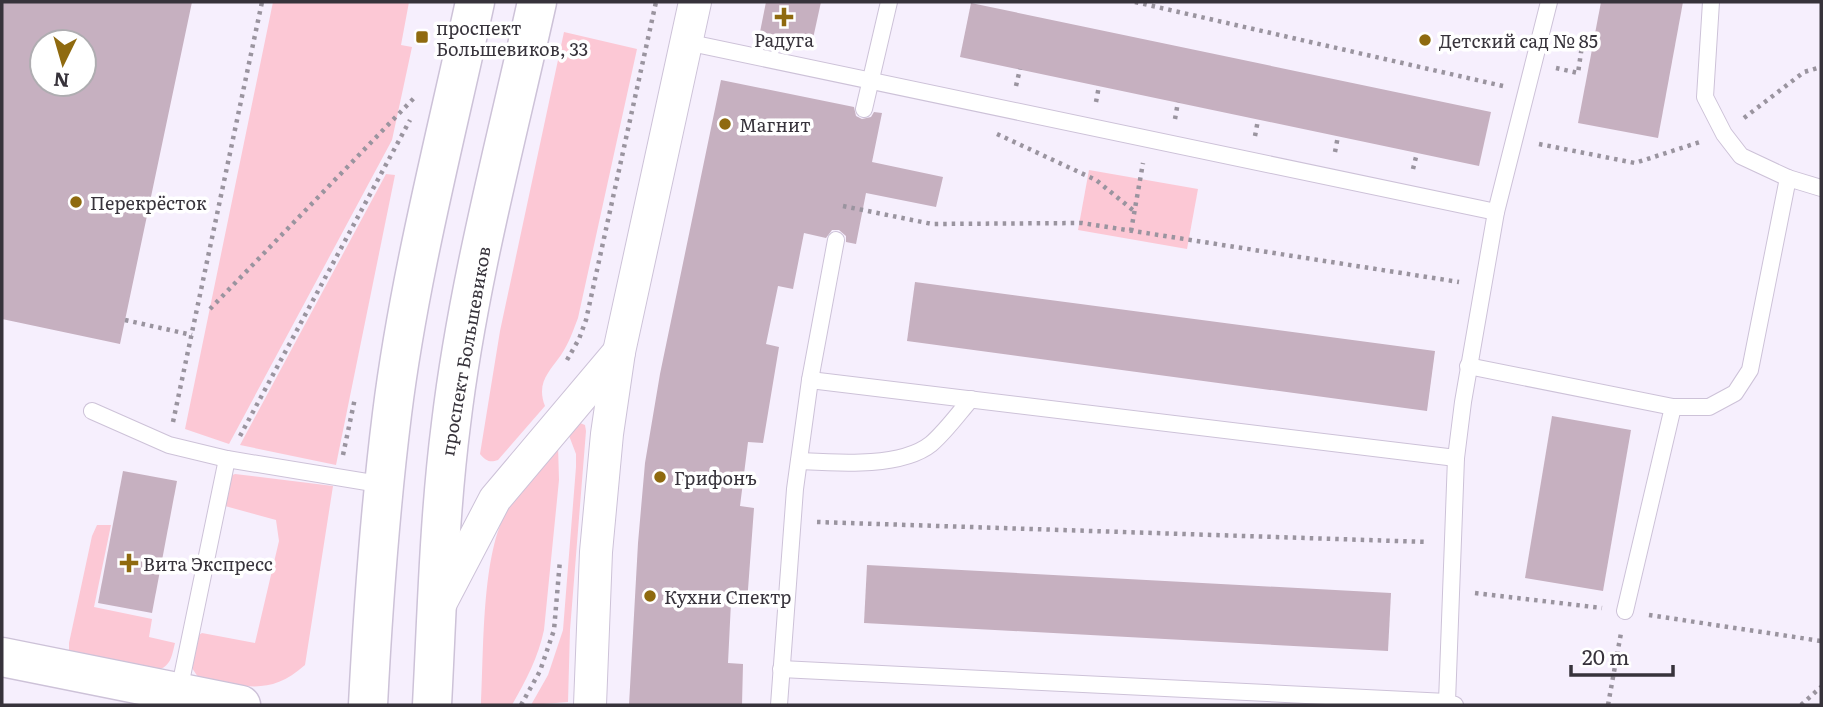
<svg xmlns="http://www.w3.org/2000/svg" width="1823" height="707" font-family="Literata,serif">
	<rect width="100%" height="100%" fill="#f6effd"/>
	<g fill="#fcc8d5">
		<polygon points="273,2 409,2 401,45 412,47 392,140 229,444 185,429"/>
		<path d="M564,32L637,49L578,318C573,331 569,343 561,355C549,372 536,383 545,406L498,460C490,463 486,461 480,454L500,331Z"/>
		<polygon points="1089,170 1198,189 1187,249 1078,230"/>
		<polygon points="386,174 395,175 336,465 240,445"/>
		<polygon points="580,423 585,425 586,431 570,630 568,702 531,705 548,675 563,630 576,467 576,454 568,433"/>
		<path d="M558,445L559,480L544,630C538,658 526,680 512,705H481C484,653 481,552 508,509C522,487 541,466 558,445Z"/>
		<path d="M235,474L333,486L305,665C268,698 242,685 198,677L192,668L197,636L202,633L255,643L279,541L276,520L225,506L228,477Z"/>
		<path d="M97,525H111L94,607L152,619L149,637L175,643C172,655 171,667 157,670L69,651V643L92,536Z"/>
	</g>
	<g fill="#c6b0c0" fill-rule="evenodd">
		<path d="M2,2H192L120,344L2,319ZM42,42H84V84H42Z"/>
		<polygon points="766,2 821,2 812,43 760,32"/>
		<polygon points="1601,2 1683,2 1658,138 1578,123"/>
		<polygon points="971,3 1491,112 1479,166 960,57"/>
		<polygon points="721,80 854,107 856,116 862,119 871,117 874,112 882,113 872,162 943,177 936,207 866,193 856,244 846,242 846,236 839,230 832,230 826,238 804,233 793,289 778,286 766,344 779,347 763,443 748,442 740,506 754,508 747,603 731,602 728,663 743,664 742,705 629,705 638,543 645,463 660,374"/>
		<polygon points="915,282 1435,351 1427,411 907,341"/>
		<polygon points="1552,416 1631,430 1603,591 1525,578"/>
		<polygon points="123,471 177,481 152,613 98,603"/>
		<polygon points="867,565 1391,593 1388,651 864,623"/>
	</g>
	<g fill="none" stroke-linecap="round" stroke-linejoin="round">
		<defs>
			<g id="service">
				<polyline points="686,42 1496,212"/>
				<polyline points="864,109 889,2"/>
				<polyline points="1788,178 1821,188"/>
				<polyline points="1468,366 1673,407 1709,407 1735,393 1750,370 1788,178 1741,156 1724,134 1705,97 1711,2"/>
				<polyline points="810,380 1456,458"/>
				<polyline points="92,411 169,445 227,459 385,485"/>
				<path d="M799,461C836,463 901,468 931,444C946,431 958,414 971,399"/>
				<polyline points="1625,611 1673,407"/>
				<polyline points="781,669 1447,702"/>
				<polyline points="179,691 227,459"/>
				<polyline points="779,705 795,489 810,380 836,240"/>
				<polyline points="1455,705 1447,702 1456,458 1463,402 1496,212 1549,2"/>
			</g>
			<g id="minor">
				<polyline points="438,608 495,499 619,352"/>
				<polyline points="590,705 596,552 607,434 619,352 695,2"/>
			</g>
			<polyline id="tertiary" points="2,657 241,705"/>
			<g id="primary">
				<path d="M368,705C373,608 380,510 392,414C409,277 446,136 475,2"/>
				<path d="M432,705C437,611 439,518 451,424C468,282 506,142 537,2"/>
			</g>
		</defs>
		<use href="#service" stroke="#cdc2d8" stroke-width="18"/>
		<use href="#minor" stroke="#cdc2d8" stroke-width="34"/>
		<use href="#tertiary" stroke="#cdc2d8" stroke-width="41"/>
		<use href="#primary" stroke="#cdc2d8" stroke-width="41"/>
		<g stroke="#9a949f" stroke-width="4.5" stroke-dasharray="3.5 5" stroke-linecap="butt">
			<polyline points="1135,2 1503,86"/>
			<polyline points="1556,68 1578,73 1583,39 1593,41"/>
			<polyline points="1016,86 1020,69"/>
			<polyline points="1096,102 1099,86"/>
			<polyline points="1744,118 1804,72 1821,67"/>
			<polyline points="1175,119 1178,102"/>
			<polyline points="997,134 1096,180 1134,211"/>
			<polyline points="1255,136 1258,120"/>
			<polyline points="1539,144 1635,163 1700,142"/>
			<polyline points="1335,152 1338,136"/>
			<polyline points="1413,169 1417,153"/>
			<polyline points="843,206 932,224 1082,223 1459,282"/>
			<polyline points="1131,231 1143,163"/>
			<polyline points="210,309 415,97"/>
			<polyline points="125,320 192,335"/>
			<polyline points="567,360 579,339 586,320 656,2"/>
			<polyline points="173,422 262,2"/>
			<polyline points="240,436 410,120"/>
			<polyline points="343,455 355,398"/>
			<polyline points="817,522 1428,542"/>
			<polyline points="1475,593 1602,608"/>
			<polyline points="1649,615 1821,641"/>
			<polyline points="521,705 540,671 554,630 560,560"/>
			<polyline points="1608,705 1621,633"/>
			<polyline points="1801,705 1821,687"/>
		</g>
		<use href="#service" stroke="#fff" stroke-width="16"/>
		<use href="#minor" stroke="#fff" stroke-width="32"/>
		<use href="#tertiary" stroke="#fff" stroke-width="38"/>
		<use href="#primary" stroke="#fff" stroke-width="38"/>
	</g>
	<g fill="#8f6a0f" stroke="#fff" stroke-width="2.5">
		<path d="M780.5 6.5h7v7h7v7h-7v7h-7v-7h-7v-7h7z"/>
		<rect x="415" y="30" width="14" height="14" rx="3.5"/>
		<circle cx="1425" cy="40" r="7"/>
		<circle cx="725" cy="124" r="7"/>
		<circle cx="76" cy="202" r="7"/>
		<circle cx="660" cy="477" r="7"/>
		<path d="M125.5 552.5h7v7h7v7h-7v7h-7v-7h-7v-7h7z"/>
		<circle cx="650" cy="596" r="7"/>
	</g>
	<g text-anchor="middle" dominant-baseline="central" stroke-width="7" stroke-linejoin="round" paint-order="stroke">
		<g font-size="18" fill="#37333b" stroke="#fff" text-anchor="start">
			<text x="436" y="27">проспект<tspan x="436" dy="21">Большевиков, 33</tspan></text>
			<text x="784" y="39" text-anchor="middle">Радуга</text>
			<text x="1439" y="40">Детский сад № 85</text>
			<text x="739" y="124">Магнит</text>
			<text x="90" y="202">Перекрёсток</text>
			<text x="674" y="477">Грифонъ</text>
			<text x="143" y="563">Вита Экспресс</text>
			<text x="664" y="596">Кухни Спектр</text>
		</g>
		<g font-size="18" fill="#37333b" stroke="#fff">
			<text transform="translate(465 351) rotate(-80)">проспект Большевиков</text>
		</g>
	</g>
	<rect width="1823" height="707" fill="none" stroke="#37333b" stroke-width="7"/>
	<g transform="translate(63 63) rotate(185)"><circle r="33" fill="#ffffff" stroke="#afadb1" stroke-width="2"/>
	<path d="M0-5L12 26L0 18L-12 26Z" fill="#8f6a0f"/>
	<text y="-10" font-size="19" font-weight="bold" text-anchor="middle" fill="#37333b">N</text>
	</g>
	<path d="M1571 665v10h102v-10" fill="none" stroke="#37333b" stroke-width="3.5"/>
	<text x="1582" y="665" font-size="21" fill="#37333b" stroke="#ffffff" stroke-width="5" paint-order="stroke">20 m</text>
</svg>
